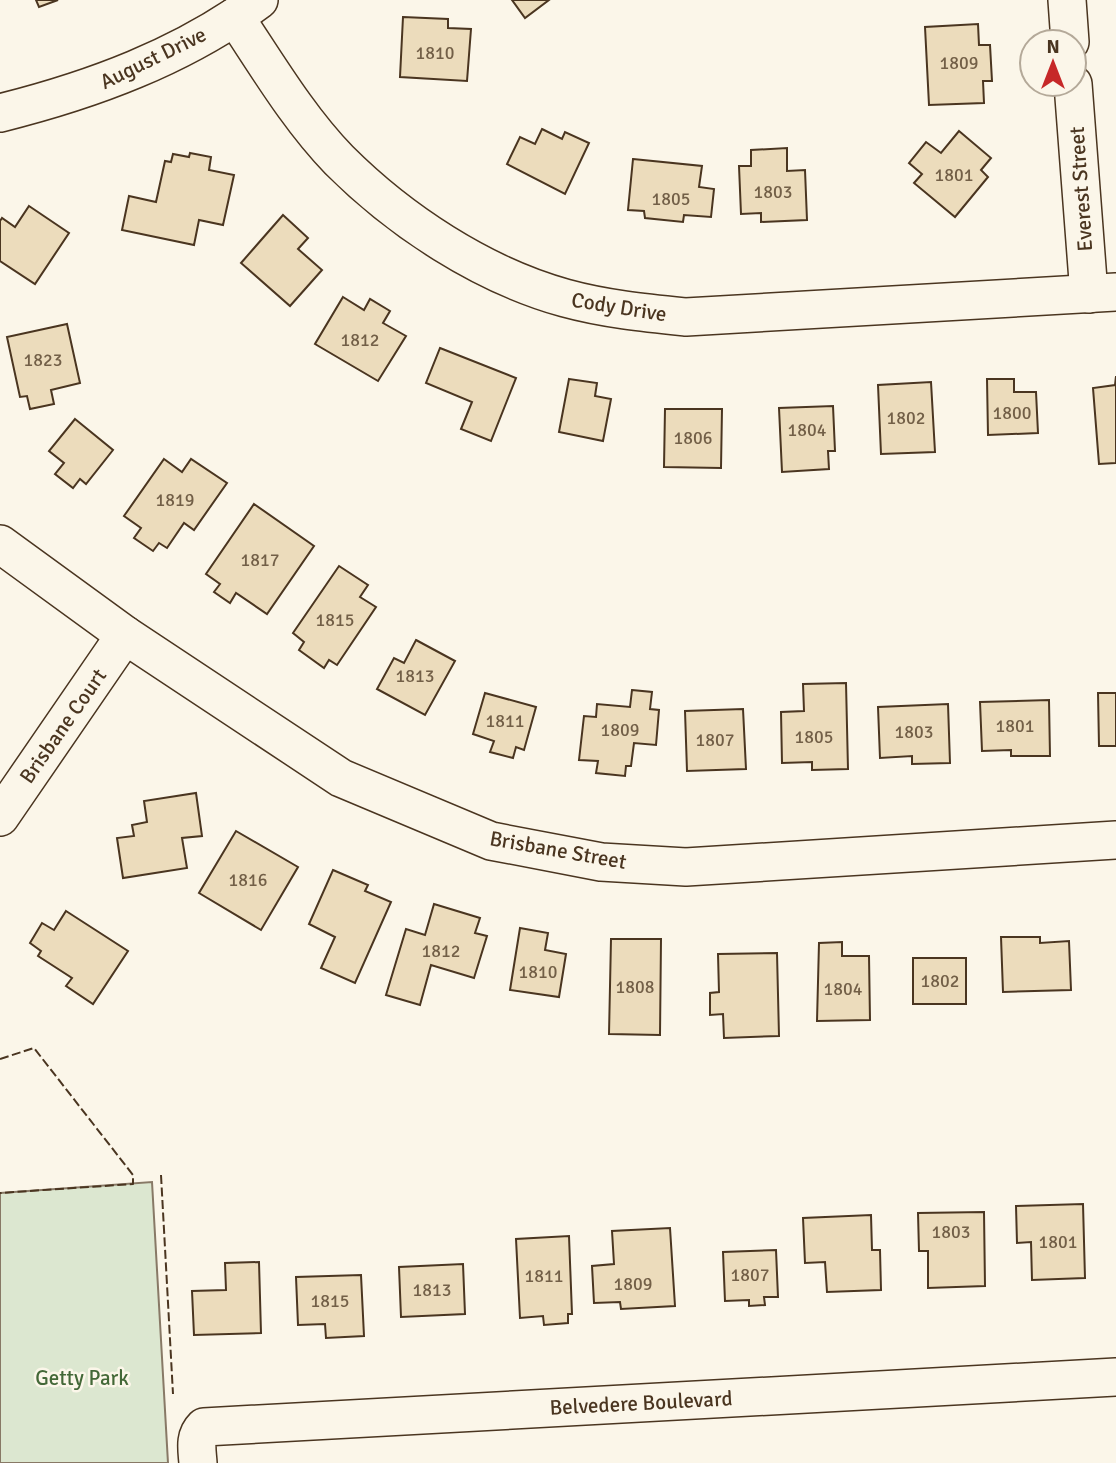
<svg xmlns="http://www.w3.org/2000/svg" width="1116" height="1463" font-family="Signika,sans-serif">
	<rect width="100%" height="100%" fill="#fbf6e9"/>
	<polygon fill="#dce7d0" stroke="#887966" stroke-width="2" points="152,1182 168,1463 0,1463 0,1193"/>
	<g fill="#ecdcbc" stroke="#4a3520" stroke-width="2">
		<polygon points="36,0 58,0 39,7"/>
		<polygon points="512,0 549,0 525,18"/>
		<polygon points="403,17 448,19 448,28 471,29 467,81 400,77"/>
		<polygon points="978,24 979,45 990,45 992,81 983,81 984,103 929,105 925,27"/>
		<polygon points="542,129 562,139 565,132 589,143 565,194 507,164 520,137 535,144"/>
		<polygon points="959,131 991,158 981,170 988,177 955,217 914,183 922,174 909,163 926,142 941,153"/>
		<polygon points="787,148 787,171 805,170 807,220 761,222 761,213 741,214 739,166 751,166 751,150"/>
		<polygon points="190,153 211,157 209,170 234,175 223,225 199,220 194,245 122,230 129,196 156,202 165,161 171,162 173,154 189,157"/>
		<polygon points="633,159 702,166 699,187 714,189 711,217 684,215 683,222 645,218 644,211 628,210"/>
		<polygon points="29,206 69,233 35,284 0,261 0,221 2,218 15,227"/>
		<polygon points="283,215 308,238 298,249 322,270 290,306 241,263"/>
		<polygon points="343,297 364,310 370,299 390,311 383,323 406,336 378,381 315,344"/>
		<polygon points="67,324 80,383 51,390 54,404 30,409 27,396 20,397 7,337"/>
		<polygon points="440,348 516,378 491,441 461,429 472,402 426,383"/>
		<polygon points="1116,376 1116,463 1099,464 1093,388 1115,385"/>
		<polygon points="569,379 597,383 595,396 611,399 603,441 559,432"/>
		<polygon points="987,379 1014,379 1014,392 1036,392 1038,433 988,435"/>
		<polygon points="931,382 935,452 881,454 878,385"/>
		<polygon points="833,406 835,451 828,451 829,469 782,472 779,408"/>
		<polygon points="665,409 722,409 721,468 664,467"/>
		<polygon points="75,419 113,450 86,484 80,479 73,488 55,474 64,463 49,451"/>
		<polygon points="164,459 182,472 191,459 227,483 194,530 184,523 167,548 159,543 153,551 134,538 141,528 124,516"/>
		<polygon points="254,504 314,546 267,614 236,593 230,603 214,592 220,584 206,574"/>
		<polygon points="339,566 368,585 360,597 376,607 337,665 329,660 324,668 299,650 304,642 293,633"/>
		<polygon points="416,640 455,661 425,715 377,689 394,658 404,663"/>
		<polygon points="846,683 848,769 812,770 812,762 782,763 781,712 804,711 803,684"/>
		<polygon points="632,690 652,692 650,709 659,710 656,745 634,743 631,766 626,766 625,776 596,773 598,761 579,760 584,716 596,717 597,704 630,707"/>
		<polygon points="485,693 536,707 524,750 516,747 513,758 490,752 494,741 473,734"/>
		<polygon points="1098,693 1116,693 1116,746 1099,746"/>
		<polygon points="1049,700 1050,756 1011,756 1011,750 982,751 980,702"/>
		<polygon points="948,704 950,763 912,764 912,756 880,758 878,707"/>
		<polygon points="743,709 746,769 687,771 685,711"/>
		<polygon points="196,793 202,836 182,838 187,868 123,878 117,838 134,836 132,825 147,822 144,801"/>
		<polygon points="236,831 298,867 261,930 199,893"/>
		<polygon points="333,870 368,885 365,891 391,902 355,983 321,968 335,937 309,924"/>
		<polygon points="434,904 480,918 475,933 487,936 474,978 431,965 420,1005 386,995 406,929 425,935"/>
		<polygon points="66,911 128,951 93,1004 66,986 72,978 38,956 41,951 30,943 42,923 54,930"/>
		<polygon points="520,928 548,933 545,950 566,954 559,997 510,990"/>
		<polygon points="1001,937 1040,937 1040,943 1069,941 1071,990 1003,992"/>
		<polygon points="611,939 661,939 660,1035 609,1034"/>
		<polygon points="842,942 842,956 869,956 870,1020 817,1021 819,943"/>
		<polygon points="777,953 779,1036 724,1038 723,1014 710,1015 710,993 719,992 718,954"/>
		<rect x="913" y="958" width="53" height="46"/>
		<polygon points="1083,1204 1085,1278 1032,1280 1031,1242 1017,1243 1016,1206"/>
		<polygon points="984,1212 985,1286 928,1288 928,1251 919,1251 918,1213"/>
		<polygon points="871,1215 872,1250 880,1250 881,1290 827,1292 825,1262 805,1263 803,1218"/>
		<polygon points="670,1228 675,1306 621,1309 620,1302 594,1303 592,1266 614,1264 612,1231"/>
		<polygon points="569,1236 572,1314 568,1314 568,1323 544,1325 543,1316 520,1318 516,1239"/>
		<polygon points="776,1250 778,1297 764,1297 765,1305 749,1306 749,1300 725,1301 723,1252"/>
		<polygon points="259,1262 261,1333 194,1335 192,1291 226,1290 225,1263"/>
		<polygon points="463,1264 465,1314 401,1317 399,1267"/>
		<polygon points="361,1275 364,1336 326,1338 325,1324 298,1325 296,1277"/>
	</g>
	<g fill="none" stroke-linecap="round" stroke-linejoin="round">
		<defs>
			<g id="minor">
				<polyline points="1067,0 1070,42"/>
				<path d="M235,17C267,65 299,119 339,160C400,221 482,275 565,298C605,309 646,313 686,317L1116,292"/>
				<polyline points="1073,84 1089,294"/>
				<path d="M0,113C92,90 182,57 259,0"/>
				<polyline points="0,544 125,635 341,778 491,841 601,862 686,867 1116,840"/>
				<polyline points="0,817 125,635"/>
				<path d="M198,1463C197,1449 194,1437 204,1427L1116,1377"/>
			</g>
		</defs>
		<use href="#minor" stroke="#4a3520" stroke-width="40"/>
		<use href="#minor" stroke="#fbf6e9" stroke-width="37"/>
		<g stroke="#4a3520" stroke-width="2" stroke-dasharray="9 3.5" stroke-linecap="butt">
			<polyline points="0,1059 34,1048 133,1175 133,1184 0,1193"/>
			<polyline points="161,1175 173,1394"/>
		</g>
	</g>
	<g text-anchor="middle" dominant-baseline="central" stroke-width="5" stroke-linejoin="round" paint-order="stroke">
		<g font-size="18" fill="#725f47">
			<text x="435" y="53">1810</text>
			<text x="959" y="63">1809</text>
			<text x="954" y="175">1801</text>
			<text x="773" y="192">1803</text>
			<text x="671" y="199">1805</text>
			<text x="360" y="340">1812</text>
			<text x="43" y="360">1823</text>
			<text x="1012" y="413">1800</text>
			<text x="906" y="418">1802</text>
			<text x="807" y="430">1804</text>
			<text x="693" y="438">1806</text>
			<text x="175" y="500">1819</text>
			<text x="260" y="560">1817</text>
			<text x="335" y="620">1815</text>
			<text x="415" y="676">1813</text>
			<text x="505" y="721">1811</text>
			<text x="1015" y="726">1801</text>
			<text x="620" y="730">1809</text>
			<text x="914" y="732">1803</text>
			<text x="814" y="737">1805</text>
			<text x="715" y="740">1807</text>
			<text x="248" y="880">1816</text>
			<text x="441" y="951">1812</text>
			<text x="538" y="972">1810</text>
			<text x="940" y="981">1802</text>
			<text x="635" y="987">1808</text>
			<text x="843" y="989">1804</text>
			<text x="951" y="1232">1803</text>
			<text x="1058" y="1242">1801</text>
			<text x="750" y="1275">1807</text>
			<text x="544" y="1276">1811</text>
			<text x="633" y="1284">1809</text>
			<text x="432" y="1290">1813</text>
			<text x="330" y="1301">1815</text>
		</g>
		<g font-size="21" fill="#4a3520" stroke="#fbf6e9">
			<text transform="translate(153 58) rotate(-26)">August Drive</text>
			<text transform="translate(1081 189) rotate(-94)">Everest Street</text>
			<text transform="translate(619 307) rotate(9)">Cody Drive</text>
			<text transform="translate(63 726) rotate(-55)">Brisbane Court</text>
			<text transform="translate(558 850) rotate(10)">Brisbane Street</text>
			<text transform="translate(641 1403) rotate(-3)">Belvedere Boulevard</text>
		</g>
		<g font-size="21" fill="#436837" stroke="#fbf6e9">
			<text x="82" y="1378">Getty Park</text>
		</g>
	</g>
	<g transform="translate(1053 63)"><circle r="33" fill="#fbf6e9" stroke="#b4a999" stroke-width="2"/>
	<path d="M0-5L12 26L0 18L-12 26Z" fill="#c62828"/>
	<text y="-10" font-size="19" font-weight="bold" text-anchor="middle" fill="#4a3520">N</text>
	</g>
</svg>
